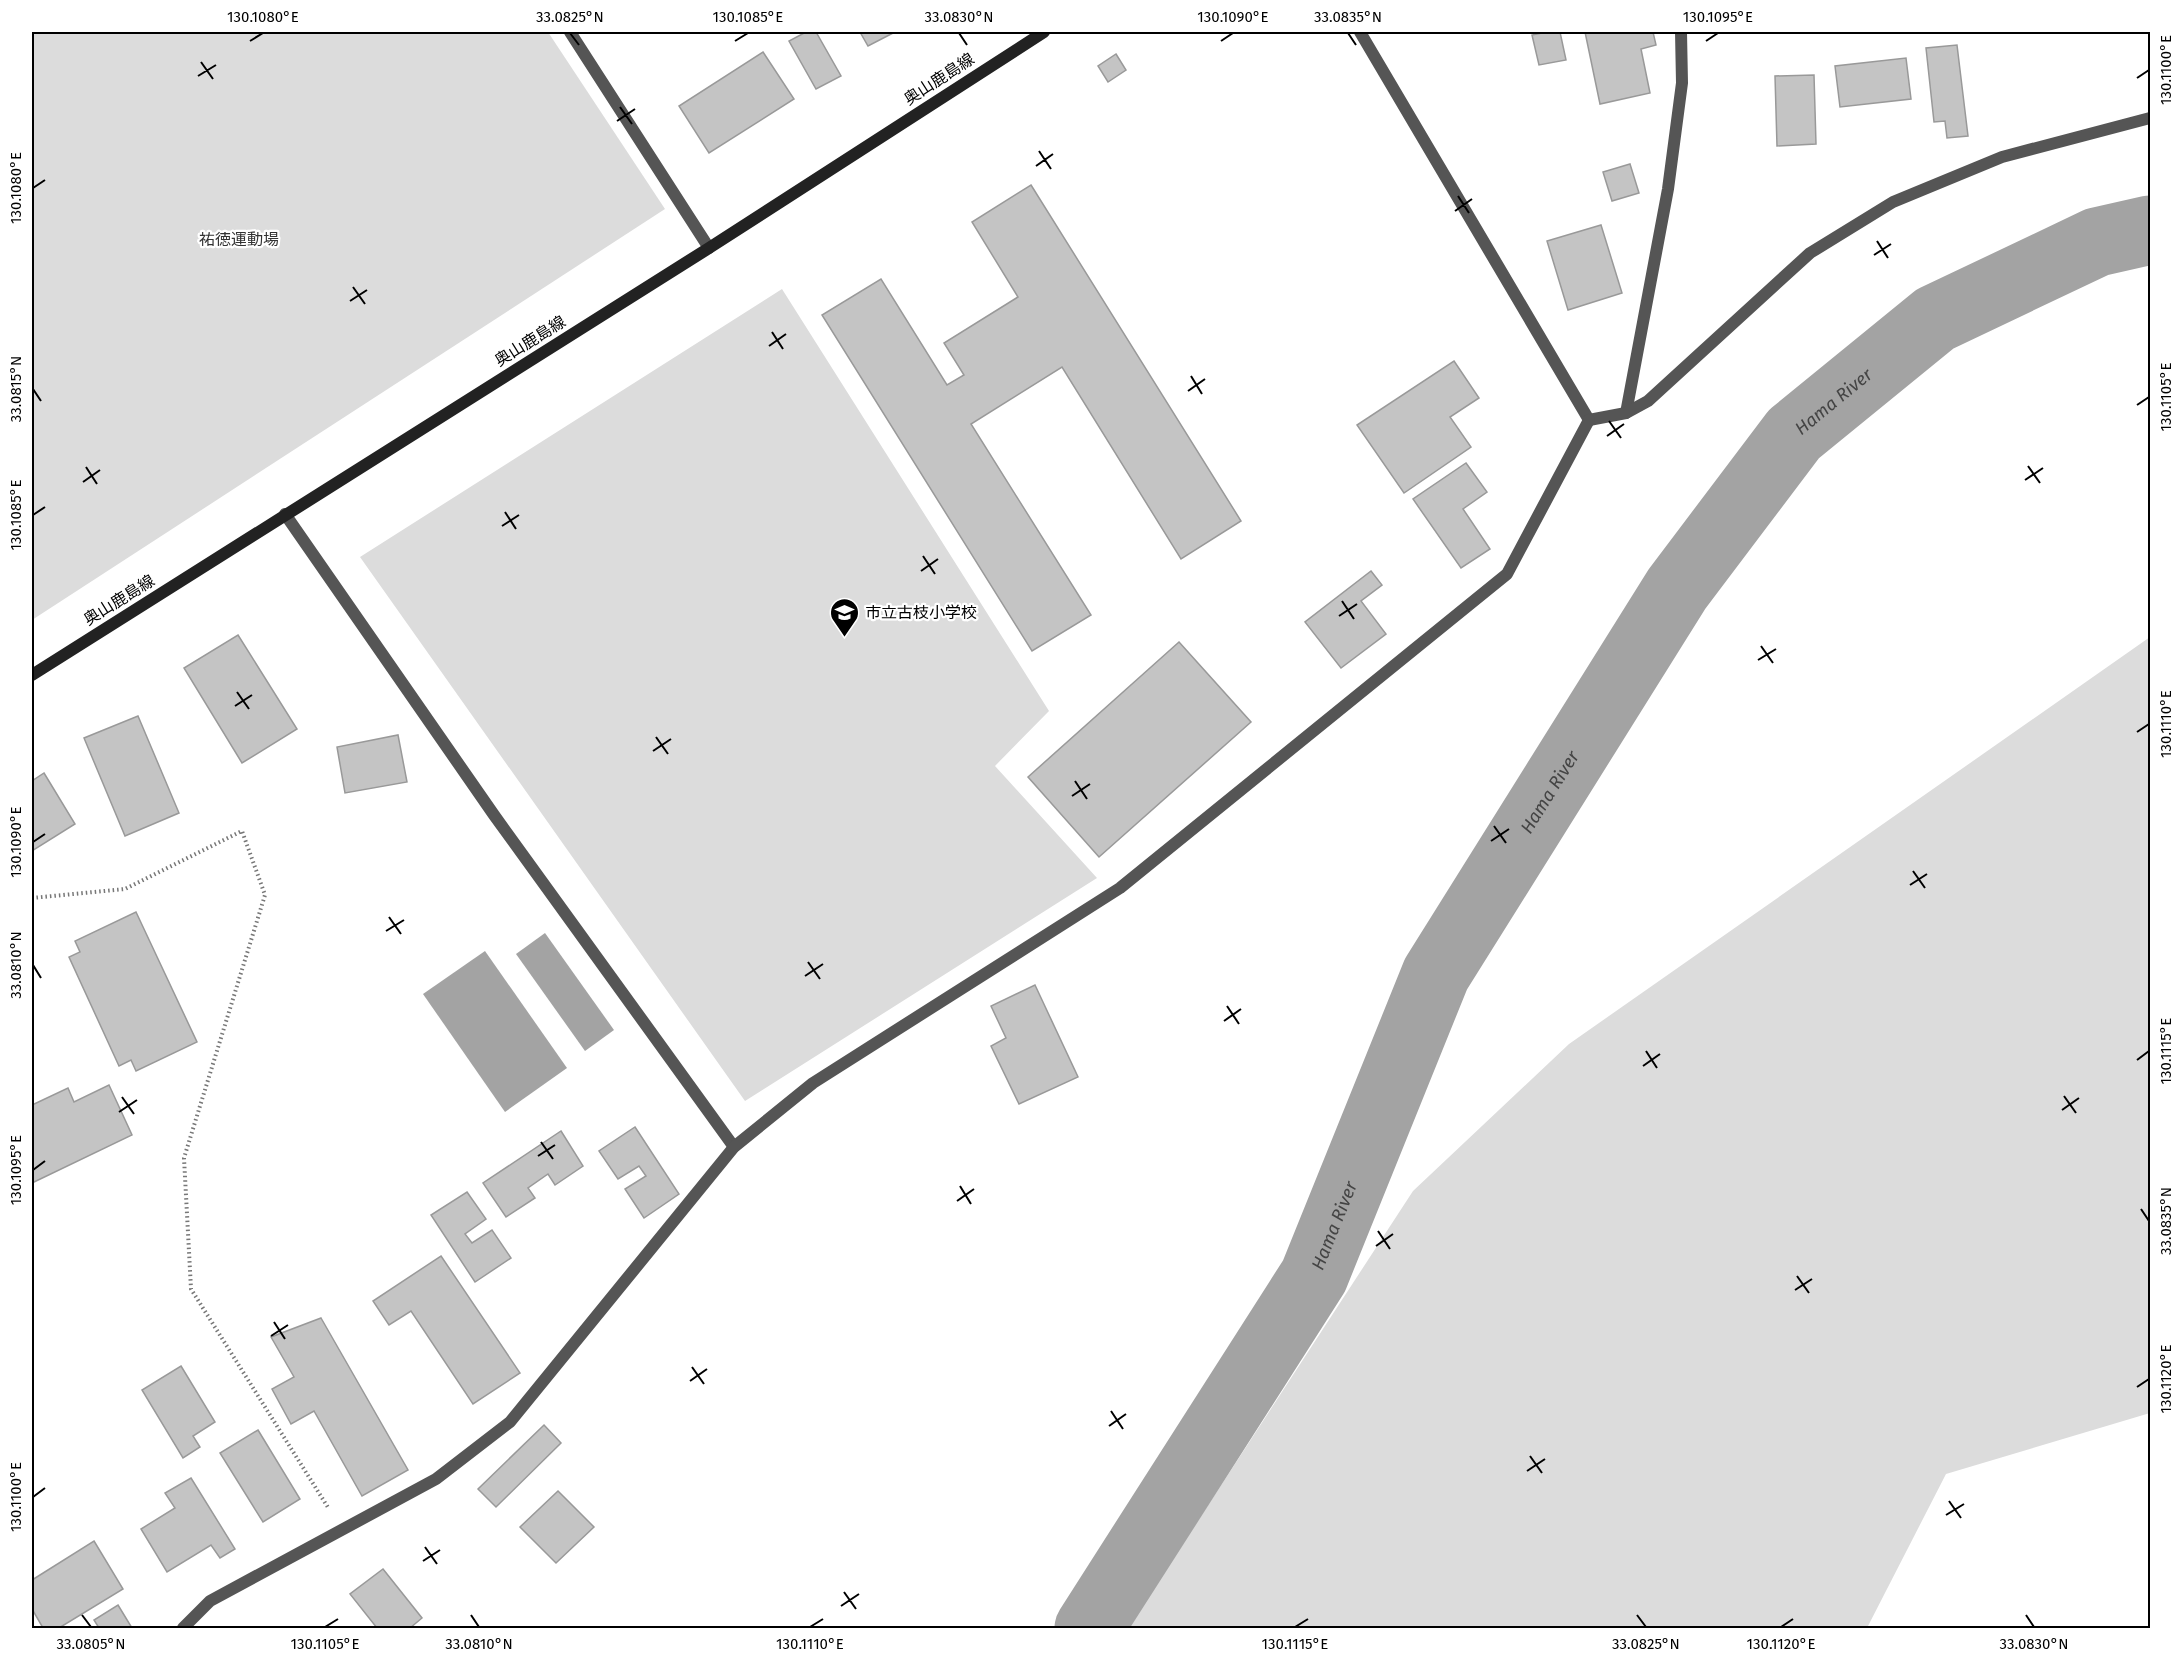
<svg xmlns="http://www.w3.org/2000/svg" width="2182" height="1660" font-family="'Fira Sans','Noto Sans JP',sans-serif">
	<rect width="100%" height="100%" fill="#fff"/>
	<g fill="#dcdcdc">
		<polygon points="32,32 548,32 665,209 32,620"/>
		<polygon points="782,289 1049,711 995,766 1097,878 745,1101 360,557"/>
		<polygon points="2150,637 2150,1413 1946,1474 1867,1628 1128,1628 1413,1191 1569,1044"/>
	</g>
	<g fill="#a3a3a3">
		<polygon points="545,933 614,1030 585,1051 516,954"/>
		<polygon points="485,951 567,1068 505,1112 423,994"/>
	</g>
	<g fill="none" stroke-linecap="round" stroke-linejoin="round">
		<path stroke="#a3a3a3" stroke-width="69" id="s1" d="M1089,1628L1314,1276L1436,974L1677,589L1794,434L1935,319L2097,242L2150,230"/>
	</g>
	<g fill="#c4c4c4" stroke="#999" stroke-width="1.5">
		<polygon points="806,32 816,32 841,76 816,89 789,41"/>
		<polygon points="860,32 895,32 868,46"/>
		<polygon points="1547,32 1560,32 1566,60 1539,65 1532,35"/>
		<polygon points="1585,32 1653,32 1656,45 1641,49 1650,93 1600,104"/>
		<polygon points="1957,45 1968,136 1947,138 1945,121 1934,122 1926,48"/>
		<polygon points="763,52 794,99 709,153 679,106"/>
		<polygon points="1116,54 1126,70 1108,82 1098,66"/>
		<polygon points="1906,58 1911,99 1840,107 1835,66"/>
		<polygon points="1814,75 1816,144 1777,146 1775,76"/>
		<polygon points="1630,164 1639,193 1612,201 1603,172"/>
		<polygon points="1031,185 1241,521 1181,559 1062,367 971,424 1091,615 1032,651 822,315 881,279 947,385 964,375 944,343 1018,297 972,222"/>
		<polygon points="1601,225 1622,293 1568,310 1547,241"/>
		<polygon points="1454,361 1479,398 1450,417 1471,447 1404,493 1357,425"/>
		<polygon points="1466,463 1487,492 1463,509 1490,549 1461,568 1413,499"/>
		<polygon points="1371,571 1382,585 1361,601 1386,634 1341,668 1305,622"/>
		<polygon points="238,635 297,729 242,763 184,668"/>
		<polygon points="1179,642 1251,722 1099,857 1028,777"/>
		<polygon points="138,716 179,813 125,836 84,738"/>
		<polygon points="398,735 407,782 345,793 337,747"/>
		<polygon points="44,773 75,824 32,851 32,781"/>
		<polygon points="136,912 197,1042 136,1071 131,1060 119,1066 69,957 80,952 75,941"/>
		<polygon points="1035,985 1078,1077 1019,1104 991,1046 1006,1038 991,1006"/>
		<polygon points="109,1085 132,1135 32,1183 32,1105 68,1088 74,1102"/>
		<polygon points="635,1127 679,1194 644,1218 625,1189 646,1176 639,1166 618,1179 599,1151"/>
		<polygon points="561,1131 583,1166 555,1185 548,1174 528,1188 535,1198 506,1217 483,1183"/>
		<polygon points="467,1192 486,1219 465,1234 472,1243 492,1230 511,1258 475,1282 431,1215"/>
		<polygon points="441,1256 520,1373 473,1404 411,1311 389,1325 373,1301"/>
		<polygon points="321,1318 408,1470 362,1496 314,1411 291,1424 272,1389 294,1377 271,1337"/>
		<polygon points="181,1366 215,1422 193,1436 200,1447 183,1458 142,1390"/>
		<polygon points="544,1425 561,1443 496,1507 478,1489"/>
		<polygon points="258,1430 300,1499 263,1522 220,1453"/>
		<polygon points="191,1478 235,1549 220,1558 211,1545 167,1572 141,1529 175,1508 165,1493"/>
		<polygon points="558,1491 594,1527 556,1563 520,1527"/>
		<polygon points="94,1541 123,1589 59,1628 43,1628 32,1609 32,1580"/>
		<polygon points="383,1569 422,1618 410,1628 377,1628 350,1594"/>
		<polygon points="118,1605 132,1628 99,1628 94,1620"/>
	</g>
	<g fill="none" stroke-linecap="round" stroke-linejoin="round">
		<polyline stroke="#777" stroke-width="4" stroke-dasharray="1.5 3" stroke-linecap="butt" points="32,898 125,889 242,831 265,895 184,1158 191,1289 329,1509"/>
		<g stroke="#555" stroke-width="12">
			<polyline points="570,32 709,248"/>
			<polyline points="1360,32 1589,420"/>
			<polyline points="1626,413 1668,189 1682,83 1681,32"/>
			<polyline points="1589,420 1626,413 1648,401 1810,253 1893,202 2002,157 2150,118"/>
			<polyline points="285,514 494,815 734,1147"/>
			<polyline points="183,1628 210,1601 436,1479 510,1422 734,1147 813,1083 1120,888 1507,574 1589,420"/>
		</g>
		<polyline stroke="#222" stroke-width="12" points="32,675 709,248 1044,32"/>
	</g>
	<path fill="none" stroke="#000" stroke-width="2" d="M570,33L579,45M959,33L967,45M1348,33L1356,45M250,41L263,33M735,41L748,33M1221,41L1233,33M1706,41L1718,33M201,62L213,79M198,76L216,65M2137,78L2149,70M620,107L632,124M617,121L635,109M1039,151L1051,169M1036,166L1053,154M33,188L45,180M1458,196L1469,213M1455,211L1472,199M1877,241L1888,258M1874,255L1891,244M353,287L365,304M350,301L367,290M772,332L783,349M769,346L786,334M1191,376L1202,394M33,389L41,401M1188,391L1205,379M2137,405L2149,397M1609,421L1621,438M1607,436L1624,424M2028,466L2040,483M86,467L97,484M2025,480L2043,468M83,482L100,470M505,512L516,529M33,515L45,507M502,526L519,515M923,556L935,574M921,571L938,559M1342,601L1354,619M1339,616L1357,604M1761,646L1773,663M1758,660L1776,649M237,692L249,709M235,706L252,695M2137,732L2149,724M656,737L668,754M653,751L671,739M1075,781L1087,799M1072,796L1090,784M1494,826L1506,843M1491,841L1509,829M33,842L45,834M1913,871L1925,888M1910,885L1927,874M389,917L401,934M386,931L404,920M808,962L820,979M33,965L41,978M805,976L823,964M1227,1006L1239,1024M1224,1021L1241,1009M1646,1051L1657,1068M2137,1060L2149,1051M1643,1066L1660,1054M2064,1096L2076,1113M122,1097L134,1114M2062,1110L2079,1098M119,1112L137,1100M541,1142L553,1159M538,1156L555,1145M33,1170L45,1161M960,1186L971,1204M957,1201L974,1189M2141,1209L2149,1221M1378,1231L1390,1249M1376,1246L1393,1234M1797,1276L1809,1293M1795,1290L1812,1279M274,1322L285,1339M271,1336L288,1325M692,1367L704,1384M690,1381L707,1369M2137,1387L2149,1379M1111,1411L1123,1429M1109,1426L1126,1414M1530,1456L1542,1473M1527,1471L1545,1459M33,1497L45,1488M1949,1501L1961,1518M1946,1515L1964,1504M425,1547L437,1564M423,1561L440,1550M844,1592L856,1609M841,1606L859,1594M82,1615L91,1627M471,1615L479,1627M1637,1615L1646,1627M2026,1615L2034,1627M325,1627L338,1619M810,1627L823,1619M1295,1627L1308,1619M1781,1627L1793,1619"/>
	<defs>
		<symbol id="school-pin" viewBox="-11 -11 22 30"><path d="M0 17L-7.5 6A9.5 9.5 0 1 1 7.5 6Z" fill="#000" stroke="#fff"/><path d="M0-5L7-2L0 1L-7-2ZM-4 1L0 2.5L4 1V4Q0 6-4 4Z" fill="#fff"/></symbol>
	</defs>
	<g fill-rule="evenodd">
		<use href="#school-pin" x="828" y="596" width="33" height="45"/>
	</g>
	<g text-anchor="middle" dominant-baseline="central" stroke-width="4.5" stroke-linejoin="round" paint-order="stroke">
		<g font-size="16" fill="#000" stroke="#fff">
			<text transform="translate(939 79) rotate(-33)">奥山鹿島線</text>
			<text transform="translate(530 341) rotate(-32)">奥山鹿島線</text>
			<text transform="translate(119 600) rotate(-32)">奥山鹿島線</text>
		</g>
		<g font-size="16" fill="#333" stroke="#fff">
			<text x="239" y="239">祐徳運動場</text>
		</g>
		<g font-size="16" fill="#000" stroke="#fff" text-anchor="start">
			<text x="865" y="612">市立古枝小学校</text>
		</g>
		<g font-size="18" font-style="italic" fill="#444" stroke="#fff">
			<text stroke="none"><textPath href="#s1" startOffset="1443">Hama River</textPath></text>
			<text stroke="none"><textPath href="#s1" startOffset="958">Hama River</textPath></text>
			<text stroke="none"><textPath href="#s1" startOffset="472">Hama River</textPath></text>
		</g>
	</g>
	<rect width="2182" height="1660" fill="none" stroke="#ffffff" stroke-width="66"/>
	<rect x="33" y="33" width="2116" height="1594" fill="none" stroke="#000" stroke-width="2"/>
	<g font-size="15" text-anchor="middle" fill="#000">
		<text x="263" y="22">130.1080°E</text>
		<text x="570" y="22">33.0825°N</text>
		<text x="748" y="22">130.1085°E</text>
		<text x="959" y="22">33.0830°N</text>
		<text x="1233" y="22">130.1090°E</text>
		<text x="1348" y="22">33.0835°N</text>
		<text x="1718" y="22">130.1095°E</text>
		<text transform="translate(2166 70) rotate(-90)" y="5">130.1100°E</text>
		<text transform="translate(16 188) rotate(-90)" y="5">130.1080°E</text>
		<text transform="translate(16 389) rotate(-90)" y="5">33.0815°N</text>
		<text transform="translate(2166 397) rotate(-90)" y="5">130.1105°E</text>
		<text transform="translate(16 515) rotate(-90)" y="5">130.1085°E</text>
		<text transform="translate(2166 724) rotate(-90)" y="5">130.1110°E</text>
		<text transform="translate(16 842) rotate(-90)" y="5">130.1090°E</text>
		<text transform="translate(16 965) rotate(-90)" y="5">33.0810°N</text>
		<text transform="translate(2166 1051) rotate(-90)" y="5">130.1115°E</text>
		<text transform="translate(16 1170) rotate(-90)" y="5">130.1095°E</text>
		<text transform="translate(2166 1221) rotate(-90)" y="5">33.0835°N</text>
		<text transform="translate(2166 1379) rotate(-90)" y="5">130.1120°E</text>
		<text transform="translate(16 1497) rotate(-90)" y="5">130.1100°E</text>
		<text x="91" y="1649">33.0805°N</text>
		<text x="325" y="1649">130.1105°E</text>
		<text x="479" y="1649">33.0810°N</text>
		<text x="810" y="1649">130.1110°E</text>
		<text x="1295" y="1649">130.1115°E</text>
		<text x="1646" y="1649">33.0825°N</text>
		<text x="1781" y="1649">130.1120°E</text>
		<text x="2034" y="1649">33.0830°N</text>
	</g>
</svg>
